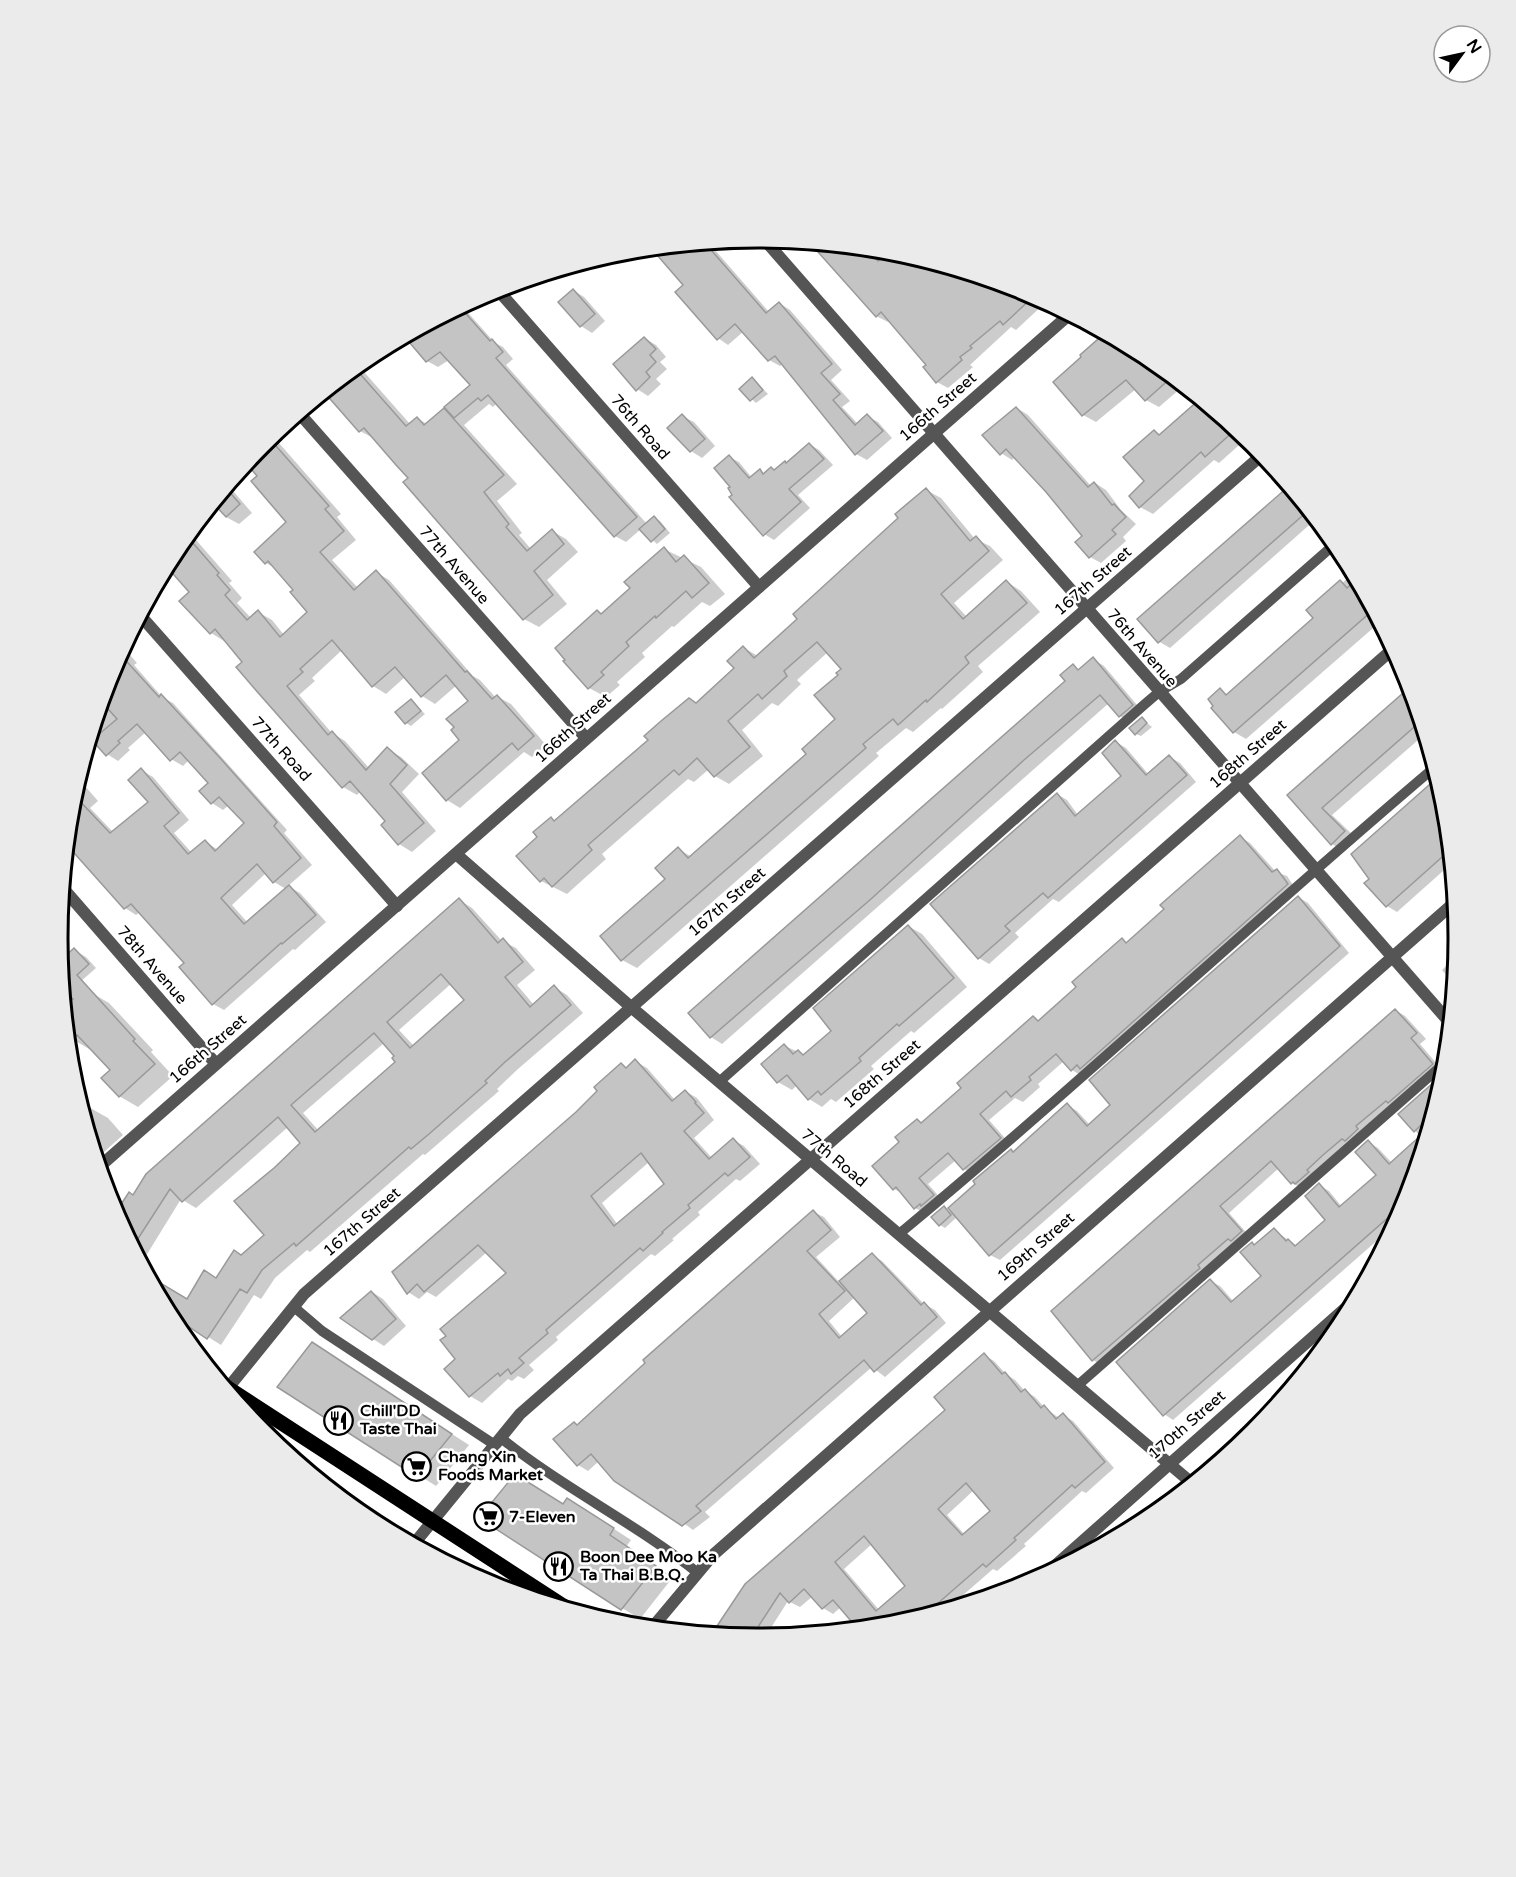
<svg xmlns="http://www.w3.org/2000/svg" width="1516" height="1877" font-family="'Varela Round',sans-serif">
	<rect width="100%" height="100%" fill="#fff"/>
	<g fill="#0003" fill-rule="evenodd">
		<polygon points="708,242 769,312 779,303 790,310 842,370 831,380 850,401 842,407 858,424 867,416 878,422 892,438 867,460 856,454 783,364 780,366 769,360 744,331 728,345 718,338 685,285 653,248"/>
		<polygon points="813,243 895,251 1027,291 1046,302 1016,330 1011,327 970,365 973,367 948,388 937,382 928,365 890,321 888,322 876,316"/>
		<polygon points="573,290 584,297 605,321 592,333 581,326"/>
		<polygon points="462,306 495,343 503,347 513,359 506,365 647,524 654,518 660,521 670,533 657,544 641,529 626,542 615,536 497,403 493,407 489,404 464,425 517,484 497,501 522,533 519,535 531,549 552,531 566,539 578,552 547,580 567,604 539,627 524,619 410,478 375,439 360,431 325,391 369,355 396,341 399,344 365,373 410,424 417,418 427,424 444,409 452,414 472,385 449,360 438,367 427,361 434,323 433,321"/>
		<polygon points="1106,334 1148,356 1247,438 1219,463 1214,460 1153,514 1140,507 1155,432 1160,435 1196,405 1181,388 1159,407 1146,400 1136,389 1096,422 1083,415 1055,383"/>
		<polygon points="644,338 656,345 666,357 660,362 667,369 656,379 661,384 648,396 637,389"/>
		<polygon points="753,379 768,394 756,403 741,389"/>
		<polygon points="1017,408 1028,415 1091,486 1095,483 1106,490 1121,510 1136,524 1123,537 1126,541 1101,563 1090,557 1084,536 1015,457 1012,460 1001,453"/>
		<polygon points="682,416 694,422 715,446 702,458 691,451 669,428"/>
		<polygon points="272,435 341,514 337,517 356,540 332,560 358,588 376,572 389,580 473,676 480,680 496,698 498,697 511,704 546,745 532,757 524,752 460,808 447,800 470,701 457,685 435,704 422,696 405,677 386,694 373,686 342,650 312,678 315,681 299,695 331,732 345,741 369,768 387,749 401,757 419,774 402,792 436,831 412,852 399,844 383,825 387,822 361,791 357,795 343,787 226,639 224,641 211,633 191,592 175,549 189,532 232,581 229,583 242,598 237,603 251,618 258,612 272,620 284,635 309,612 277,569 266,563 288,522 259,476 247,462 263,443"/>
		<polygon points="809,444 819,450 833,465 798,495 810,508 774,540 764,534 733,495 729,457 739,462 752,478 760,471 765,474 775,471 787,464"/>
		<polygon points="228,485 252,513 239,524 226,517 214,503 210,506"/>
		<polygon points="1290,487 1316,519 1170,648 1158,641 1139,619"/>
		<polygon points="926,490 941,498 975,539 990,546 1003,560 954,603 967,617 1007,582 1021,591 1040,612 978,666 983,672 942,709 941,708 913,732 906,728 876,753 879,756 637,968 622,960 667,879 678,849 692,857 809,755 837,719 840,675 843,669 828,652 797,680 801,684 778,706 772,703 742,730 763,756 729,784 715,776 709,769 694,782 688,779 602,854 606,859 567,894 541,881 539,837 551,819 554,821 696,704 736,668 744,648 758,656 799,619 900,518"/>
		<polygon points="664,549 701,567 725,594 710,606 702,602 674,627 672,626 642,653 645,657 617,682 620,685 606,697 589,688 597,611 603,615 632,588"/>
		<polygon points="1354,573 1380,622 1246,739 1234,732 1220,690 1228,695 1315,618 1342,583"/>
		<path d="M123,647L137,663L134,665L162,697L173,703L287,830L284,833L312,865L288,886L300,893L326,922L295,950L293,949L224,1010L213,1004L186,963L140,912L136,915L125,908L67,842L71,801L78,778L98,801L90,808L113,832L150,802L141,770L153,777L189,820L174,833L192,853L205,841L218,850L246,823L229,805L223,810L212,803L201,792L210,783L189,760L183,766L171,759L146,732L128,748L130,750L118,761L107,754L91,736L110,670ZM266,873L274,882L286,889L248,923L232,905Z"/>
		<polygon points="1093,659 1104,666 1143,712 1131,722 1120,716 1109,703 722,1044 711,1037 1067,681 1073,666 1080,670"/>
		<polygon points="1411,688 1425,734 1332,815 1356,838 1343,851 1332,844 1289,795"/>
		<polygon points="411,701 425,714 411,726 406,723"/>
		<polygon points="1142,719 1152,727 1141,736 1136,734"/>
		<polygon points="1116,742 1126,748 1149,775 1170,757 1180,763 1196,782 1059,902 1053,899 1015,933 1019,937 989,964 979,958 1057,794 1067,800 1078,815 1124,776"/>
		<polygon points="1446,802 1452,863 1397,912 1387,906"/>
		<polygon points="1240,837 1250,843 1276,872 1287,876 1297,891 1082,1076 1072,1070 1064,1061 1038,1084 1040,1087 1023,1102 1015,1098 989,1120 1010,1144 974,1175 964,1169 956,1160 928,1184 943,1201 925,1213 915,1208 904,1194 894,1189 901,1143 917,1121 922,1123 963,1088 1033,1018 1039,1021 1078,987 1122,940 1128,943"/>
		<polygon points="1298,897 1308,903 1349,953 1000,1260 990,1255 957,1217 945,1228 940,1225 944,1208 954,1214 1011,1151 1015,1153 1067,1105 1077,1111 1090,1125 1112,1106"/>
		<path d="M459,900L472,908L502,941L516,948L535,970L517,985L534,1005L554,987L567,995L583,1013L518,1069L497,1089L499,1091L425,1155L423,1154L310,1252L307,1250L275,1278L261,1299L254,1295L221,1345L165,1310L154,1288L157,1283L188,1301L217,1280L266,1235L275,1169L302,1143L288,1127L196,1208L181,1199L141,1264L115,1215L129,1194L133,1197ZM452,983L466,1000L414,1046L399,1030ZM384,1043L396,1057L397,1062L319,1131L303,1113Z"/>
		<polygon points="908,926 922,934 967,987 914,1033 911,1031 871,1066 874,1069 836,1102 831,1099 822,1107 809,1099 797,1085 792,1090 778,1082 785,1046 805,1055 833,1031"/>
		<polygon points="57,940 70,954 74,950 86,957 96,968 72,989 61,983"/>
		<polygon points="1457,956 1454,984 1442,970"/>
		<polygon points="90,992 109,1003 153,1050 151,1052 173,1076 138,1107 119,1096 113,1070 93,1049 91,1050 72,1039 66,1033 65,1016"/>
		<polygon points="1395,1010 1405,1016 1426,1039 1420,1044 1442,1070 1302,1188 1292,1183 1279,1168 1229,1213 1251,1238 1103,1366 1093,1360 1053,1311"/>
		<path d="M635,1061L647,1068L675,1100L685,1091L697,1098L714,1120L694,1138L712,1158L733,1140L744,1146L760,1164L740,1181L736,1179L698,1212L700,1215L672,1239L674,1240L655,1256L651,1254L556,1337L558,1340L529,1365L534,1370L524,1379L518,1376L512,1381L508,1379L482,1403L470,1396L446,1369L458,1359L508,1273L487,1252L436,1297L427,1292L419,1299L408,1292L599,1091L621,1065L627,1068ZM649,1162L667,1184L618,1225L602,1203Z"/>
		<polygon points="1445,1078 1406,1207 1397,1223 1173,1420 1164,1414 1210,1281 1220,1286 1234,1302 1263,1276 1255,1246 1274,1230 1297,1246 1327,1220 1319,1185 1329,1191 1342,1207 1378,1175 1368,1142 1378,1148 1392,1163 1421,1137 1400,1114"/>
		<polygon points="78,1101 108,1118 123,1135 96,1159"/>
		<path d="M813,1212L824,1217L840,1237L816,1257L840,1283L872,1255L882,1261L924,1304L935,1310L946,1323L885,1377L872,1367L705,1512L710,1517L693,1530L599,1461L588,1471L578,1465V1426ZM855,1297L869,1313L842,1337L829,1321Z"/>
		<polygon points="372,1292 383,1299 406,1326 384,1346 373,1339"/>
		<polygon points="330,1355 469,1445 436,1486 279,1386"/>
		<path d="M984,1355L994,1361L1006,1374L1015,1380L1024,1390L1035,1397L1044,1407L1059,1418L1063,1415L1073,1421L1114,1468L1086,1493L1082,1491L1024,1544L1026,1546L997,1571L993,1569L946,1610L894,1626L857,1630L859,1628L841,1607L833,1614L823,1608L813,1596L800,1607L788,1601L767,1634L713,1635L947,1410ZM974,1490L992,1512L965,1535L947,1515ZM872,1544L907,1586L880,1611L844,1569Z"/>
		<polygon points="564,1506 585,1510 631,1540 626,1547 673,1577 640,1619 622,1608"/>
	</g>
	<g fill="#c4c4c4" stroke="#999" stroke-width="1.5" fill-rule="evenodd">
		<polygon points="705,243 766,313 779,302 832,364 821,373 840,394 833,400 855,425 867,414 883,431 855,455 775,356 768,361 735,324 717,340 675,292 683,285 651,248"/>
		<polygon points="810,243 866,248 878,261 890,251 895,251 1027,291 1035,295 1003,325 1000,321 970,346 972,348 960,357 962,360 936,383 923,367 926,365 881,312 876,317"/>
		<polygon points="573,289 595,314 580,327 558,302"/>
		<polygon points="460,307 490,341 492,339 503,352 496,358 637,517 614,537 488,395 481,401 478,398 454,418 444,407 470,385 440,352 426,362 410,343 436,319"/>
		<polygon points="1105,333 1148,356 1173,376 1145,401 1126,380 1082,416 1053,382 1081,357 1080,355"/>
		<polygon points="644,337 656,349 650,355 656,362 646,372 650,377 636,391 613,364"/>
		<polygon points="354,367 406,426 417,417 424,425 444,408 504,475 484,492 509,524 506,527 527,551 552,529 564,544 534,571 553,595 523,620 403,482 408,478 396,465 364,428 359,432 324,392"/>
		<polygon points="752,377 763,390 750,401 739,389"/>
		<polygon points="1200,399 1236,429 1205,457 1201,452 1139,508 1129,496 1144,481 1123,457 1154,430 1159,435"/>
		<polygon points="1016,407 1088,487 1094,482 1112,505 1114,504 1126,517 1112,530 1116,534 1089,558 1075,542 1082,536 1046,492 1006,449 1000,455 982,435"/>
		<polygon points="682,414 705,439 690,452 667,428"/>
		<polygon points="269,438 329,506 325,509 344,531 320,552 354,590 376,570 465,672 467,671 492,699 497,695 534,736 518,750 512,743 446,801 422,773 459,740 451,730 454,727 446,719 468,701 446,675 421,697 395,667 372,687 332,640 300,669 303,672 287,686 328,735 332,731 366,770 387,747 407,765 390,784 424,823 398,845 381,825 385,821 350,781 342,788 254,688 236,667 242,662 215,629 210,634 179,601 189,592 166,566 175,549 186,535 219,573 217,575 230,590 225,595 247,620 258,610 280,637 307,612 290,592 293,590 268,561 265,564 254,552 286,522 251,481 257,476 246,463"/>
		<polygon points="809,443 824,459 789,489 801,502 763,536 729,497 732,495 728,488 730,487 714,468 729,455 749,478 760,469 763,474 771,467 774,470 785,461 786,463"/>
		<polygon points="1289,486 1309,510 1158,643 1137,619"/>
		<polygon points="226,488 240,504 226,517 213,503"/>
		<polygon points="926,488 970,541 976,536 989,551 941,594 963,619 1006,580 1027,603 965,657 969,663 927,702 926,700 898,725 893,719 863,744 866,748 621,961 600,936 665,879 655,868 678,847 688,858 806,754 802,749 835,719 814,695 838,675 836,673 841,669 817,642 784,671 787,676 762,699 758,694 728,721 750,747 714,777 697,758 679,775 674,770 588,845 592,850 552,887 544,878 540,882 516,856 537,837 533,832 551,817 554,821 648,740 644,736 661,721 689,698 696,703 734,668 727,661 743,646 754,658 797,619 793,614 898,518 895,514"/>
		<polygon points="654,516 665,529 651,542 639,529"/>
		<polygon points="664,547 676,562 684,555 709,583 692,598 686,591 656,618 655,616 626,642 629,646 601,672 604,675 588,689 563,661 565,660 555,648 597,610 601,614 630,588 624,582"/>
		<polygon points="1357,579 1373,610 1233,733 1211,708 1213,706 1208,699 1220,688 1226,695 1313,618 1306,610 1340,580 1347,588"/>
		<polygon points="119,653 159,697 161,694 221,759 277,822 274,826 301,858 273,883 257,864 221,898 244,924 289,885 316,915 282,944 281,943 212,1005 179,967 184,963 131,904 124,909 67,845 73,794 110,833 148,802 128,780 141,768 179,813 164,826 188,854 205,840 215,851 244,823 219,797 211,804 199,791 208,783 180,752 170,761 137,724 118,741 120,743 106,756 92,740 117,719 101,701 110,670"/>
		<polygon points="1093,657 1133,705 1119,717 1100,695 1024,760 871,899 710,1038 688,1013 1065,681 1060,675 1073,664 1078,670"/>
		<polygon points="1411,686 1421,721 1322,808 1345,831 1331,845 1287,795"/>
		<polygon points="411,699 421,711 405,724 395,712"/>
		<polygon points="1142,717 1147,723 1135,735 1129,728"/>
		<polygon points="1115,740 1146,775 1169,755 1187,775 1048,898 1043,893 1005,926 1010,931 978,959 930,904 1057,793 1075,816 1121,776 1102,753"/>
		<polygon points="1438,777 1446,802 1450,850 1386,907 1364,883 1369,879 1351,854"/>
		<polygon points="1240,835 1272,872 1277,869 1288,884 1080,1069 1077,1065 1071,1071 1056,1054 1029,1077 1031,1080 1011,1097 1006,1091 980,1114 1001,1138 963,1170 948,1153 919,1178 934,1195 921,1206 920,1204 914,1209 896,1187 893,1190 872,1166 899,1142 895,1137 917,1119 921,1123 961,1088 957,1083 1033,1016 1038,1021 1076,987 1072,982 1122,938 1126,943 1164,909 1160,905"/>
		<polygon points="1298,896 1340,946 989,1256 948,1208 975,1184 973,1181 1011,1149 1013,1152 1067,1103 1087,1126 1110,1105 1089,1080"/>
		<path d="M459,898L498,943L503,938L523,962L505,977L530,1007L554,985L571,1005L505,1062L485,1081L487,1083L429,1134L411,1149L409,1147L296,1246L294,1243L262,1270L247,1293L240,1289L207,1339L166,1311L147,1275L187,1299L204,1270L216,1278L234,1250L241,1255L264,1235L234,1201L274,1168L300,1143L278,1117L182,1202L170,1189L132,1248L116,1216V1212L129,1192L133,1195L146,1174ZM441,974L464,1000L410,1048L387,1022ZM374,1033L394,1056L392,1058L395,1062L315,1132L291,1105Z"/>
		<polygon points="908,925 954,978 899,1026 897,1024 859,1058 861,1061 821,1095 818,1091 808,1100 787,1075 777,1083 761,1064 784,1044 793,1054 798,1050 803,1055 831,1031 813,1008"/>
		<polygon points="74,948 89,964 77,975 135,1039 133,1041 155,1064 119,1097 101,1078 110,1070 77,1035 67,1044 64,1007 73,999 62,988 59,955 62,959"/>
		<polygon points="1395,1009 1417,1033 1411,1038 1433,1064 1388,1103 1386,1101 1356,1126 1358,1129 1345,1141 1342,1139 1323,1155 1307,1170 1309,1172 1295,1184 1293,1182 1291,1184 1271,1161 1241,1188 1220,1206 1242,1231 1231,1241 1228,1239 1198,1265 1200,1268 1092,1361 1051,1311"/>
		<path d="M635,1059L672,1101L685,1090L696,1102L695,1103L704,1113L684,1131L709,1159L733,1138L750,1157L728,1176L725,1173L688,1205L690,1208L662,1232L663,1233L643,1251L640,1248L546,1330L548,1333L519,1358L524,1363L511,1374L508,1369L500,1376L498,1373L469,1397L444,1369L455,1359L440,1340L446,1336L440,1329L506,1273L478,1245L424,1292L417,1284L407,1294L392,1272L576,1112L597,1091L594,1087L621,1063L626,1068ZM641,1153L664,1184L614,1226L591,1196Z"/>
		<polygon points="1442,1075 1445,1078 1434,1112 1414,1132 1398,1114"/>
		<polygon points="1430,1127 1408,1200 1163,1416 1116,1362 1210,1279 1231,1302 1261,1276 1240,1252 1252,1242 1254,1245 1274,1228 1286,1241 1288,1239 1295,1246 1325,1220 1305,1196 1319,1183 1339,1207 1376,1175 1355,1152 1368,1140 1389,1164"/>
		<polygon points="944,1206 951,1215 939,1226 931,1217"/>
		<polygon points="813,1210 831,1230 807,1251 845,1291 819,1314 839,1338 867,1313 839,1281 872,1253 921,1305 924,1302 937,1317 874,1372 864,1360 696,1506 701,1511 682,1526 614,1481 591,1454 577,1466 553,1439 574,1422 577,1425 645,1363 643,1360"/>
		<polygon points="371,1291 396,1319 372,1340 340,1318"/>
		<polygon points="312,1342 452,1434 417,1477 277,1387"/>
		<path d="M984,1353L1002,1374L1005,1372L1021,1392L1025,1389L1041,1408L1044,1405L1056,1419L1063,1413L1105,1462L1075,1488L1072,1485L1014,1538L1016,1540L986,1567L983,1564L929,1611L932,1615L894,1626L855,1630L857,1628L833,1600L822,1609L804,1589L789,1603L780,1593L758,1627L775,1638L758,1640L711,1635L745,1584L945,1410L934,1397ZM966,1483L990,1511L962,1535L938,1509ZM864,1536L905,1586L876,1611L835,1562Z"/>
		<polygon points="515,1474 563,1504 567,1498 614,1528 610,1535 656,1566 621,1610 479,1518"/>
	</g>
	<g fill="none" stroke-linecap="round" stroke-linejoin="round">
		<g stroke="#555" stroke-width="10">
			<polyline points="719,1082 1145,704 1159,692 1181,679 1336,543"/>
			<path d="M899,1234C1081,1083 1254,920 1435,767"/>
			<polyline points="294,1307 322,1331 495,1445"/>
			<polyline points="1077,1386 1447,1061"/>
			<path d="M501,1438C563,1488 635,1523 698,1573"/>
		</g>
		<g stroke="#555" stroke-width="12">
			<polyline points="763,238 1451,1024"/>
			<polyline points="497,289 759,587"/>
			<polyline points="299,413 586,738"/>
			<polyline points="140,615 397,906"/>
			<polyline points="456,854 631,1007 1193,1484"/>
			<polyline points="62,887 216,1064"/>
			<polyline points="98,1168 1070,314"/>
			<polyline points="228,1388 304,1294 1263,454"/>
			<polyline points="413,1545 520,1414 1394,648"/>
			<polyline points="1040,1579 1358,1297"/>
			<polyline points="651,1629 713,1555 1455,902"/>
		</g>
		<polyline stroke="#000" stroke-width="15" points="220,1383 571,1611"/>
	</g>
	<defs>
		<symbol id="restaurant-ring" viewBox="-11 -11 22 22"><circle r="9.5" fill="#fff" stroke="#000" stroke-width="1.5"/><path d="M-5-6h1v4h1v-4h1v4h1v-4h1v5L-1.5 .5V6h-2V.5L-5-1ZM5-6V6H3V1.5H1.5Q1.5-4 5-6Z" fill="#000"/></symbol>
		<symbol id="supermarket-ring" viewBox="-11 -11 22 22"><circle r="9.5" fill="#fff" stroke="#000" stroke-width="1.5"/><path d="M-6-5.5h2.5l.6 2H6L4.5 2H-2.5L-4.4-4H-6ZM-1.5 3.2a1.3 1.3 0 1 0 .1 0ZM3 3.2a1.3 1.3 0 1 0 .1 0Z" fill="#000"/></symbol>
	</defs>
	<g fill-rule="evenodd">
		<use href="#restaurant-ring" x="322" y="1404" width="33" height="33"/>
		<use href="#supermarket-ring" x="400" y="1450" width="33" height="33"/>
		<use href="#supermarket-ring" x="472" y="1500" width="33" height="33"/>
		<use href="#restaurant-ring" x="542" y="1550" width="33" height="33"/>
	</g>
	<g text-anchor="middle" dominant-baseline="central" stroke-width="5" stroke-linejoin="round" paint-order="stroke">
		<g font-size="16" fill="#000" stroke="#fff">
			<text transform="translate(938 407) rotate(-41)">166th Street</text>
			<text transform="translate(640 427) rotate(49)">76th Road</text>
			<text transform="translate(454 565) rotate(49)">77th Avenue</text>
			<text transform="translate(1093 581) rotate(-41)">167th Street</text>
			<text transform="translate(1142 648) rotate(49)">76th Avenue</text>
			<text transform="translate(573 728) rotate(-42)">166th Street</text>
			<text transform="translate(281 749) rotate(48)">77th Road</text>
			<text transform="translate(1248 754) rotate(-41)">168th Street</text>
			<text transform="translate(727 902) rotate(-41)">167th Street</text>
			<text transform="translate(152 965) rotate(49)">78th Avenue</text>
			<text transform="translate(208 1049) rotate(-41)">166th Street</text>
			<text transform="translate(882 1074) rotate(-41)">168th Street</text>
			<text transform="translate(834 1158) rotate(40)">77th Road</text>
			<text transform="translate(362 1222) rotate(-41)">167th Street</text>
			<text transform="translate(1036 1247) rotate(-41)">169th Street</text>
			<text transform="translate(1187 1425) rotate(-41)">170th Street</text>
		</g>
		<g font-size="16" font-weight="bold" fill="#000" stroke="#fff" text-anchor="start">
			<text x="360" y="1411">Chill'DD<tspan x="360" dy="18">Taste Thai</tspan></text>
			<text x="438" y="1457">Chang Xin<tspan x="438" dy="18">Foods Market</tspan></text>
			<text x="509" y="1517">7-Eleven</text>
			<text x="580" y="1557">Boon Dee Moo Ka<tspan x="580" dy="18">Ta Thai B.B.Q.</tspan></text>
		</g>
	</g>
	<path d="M0 0H1516V1877H0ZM68 938a690 690 0 1 1 1380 0a690 690 0 1 1-1380 0Z" fill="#ebebeb" fill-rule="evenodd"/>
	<path fill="none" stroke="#000" stroke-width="3" d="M68 938a690 690 0 1 1 1380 0a690 690 0 1 1-1380 0Z"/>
	<g transform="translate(1462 54) rotate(57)"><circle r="28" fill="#ffffff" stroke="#999999" stroke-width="1.5"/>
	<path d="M0-4.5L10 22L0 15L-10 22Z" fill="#000000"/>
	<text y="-9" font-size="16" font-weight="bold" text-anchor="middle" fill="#000000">N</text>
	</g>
</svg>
